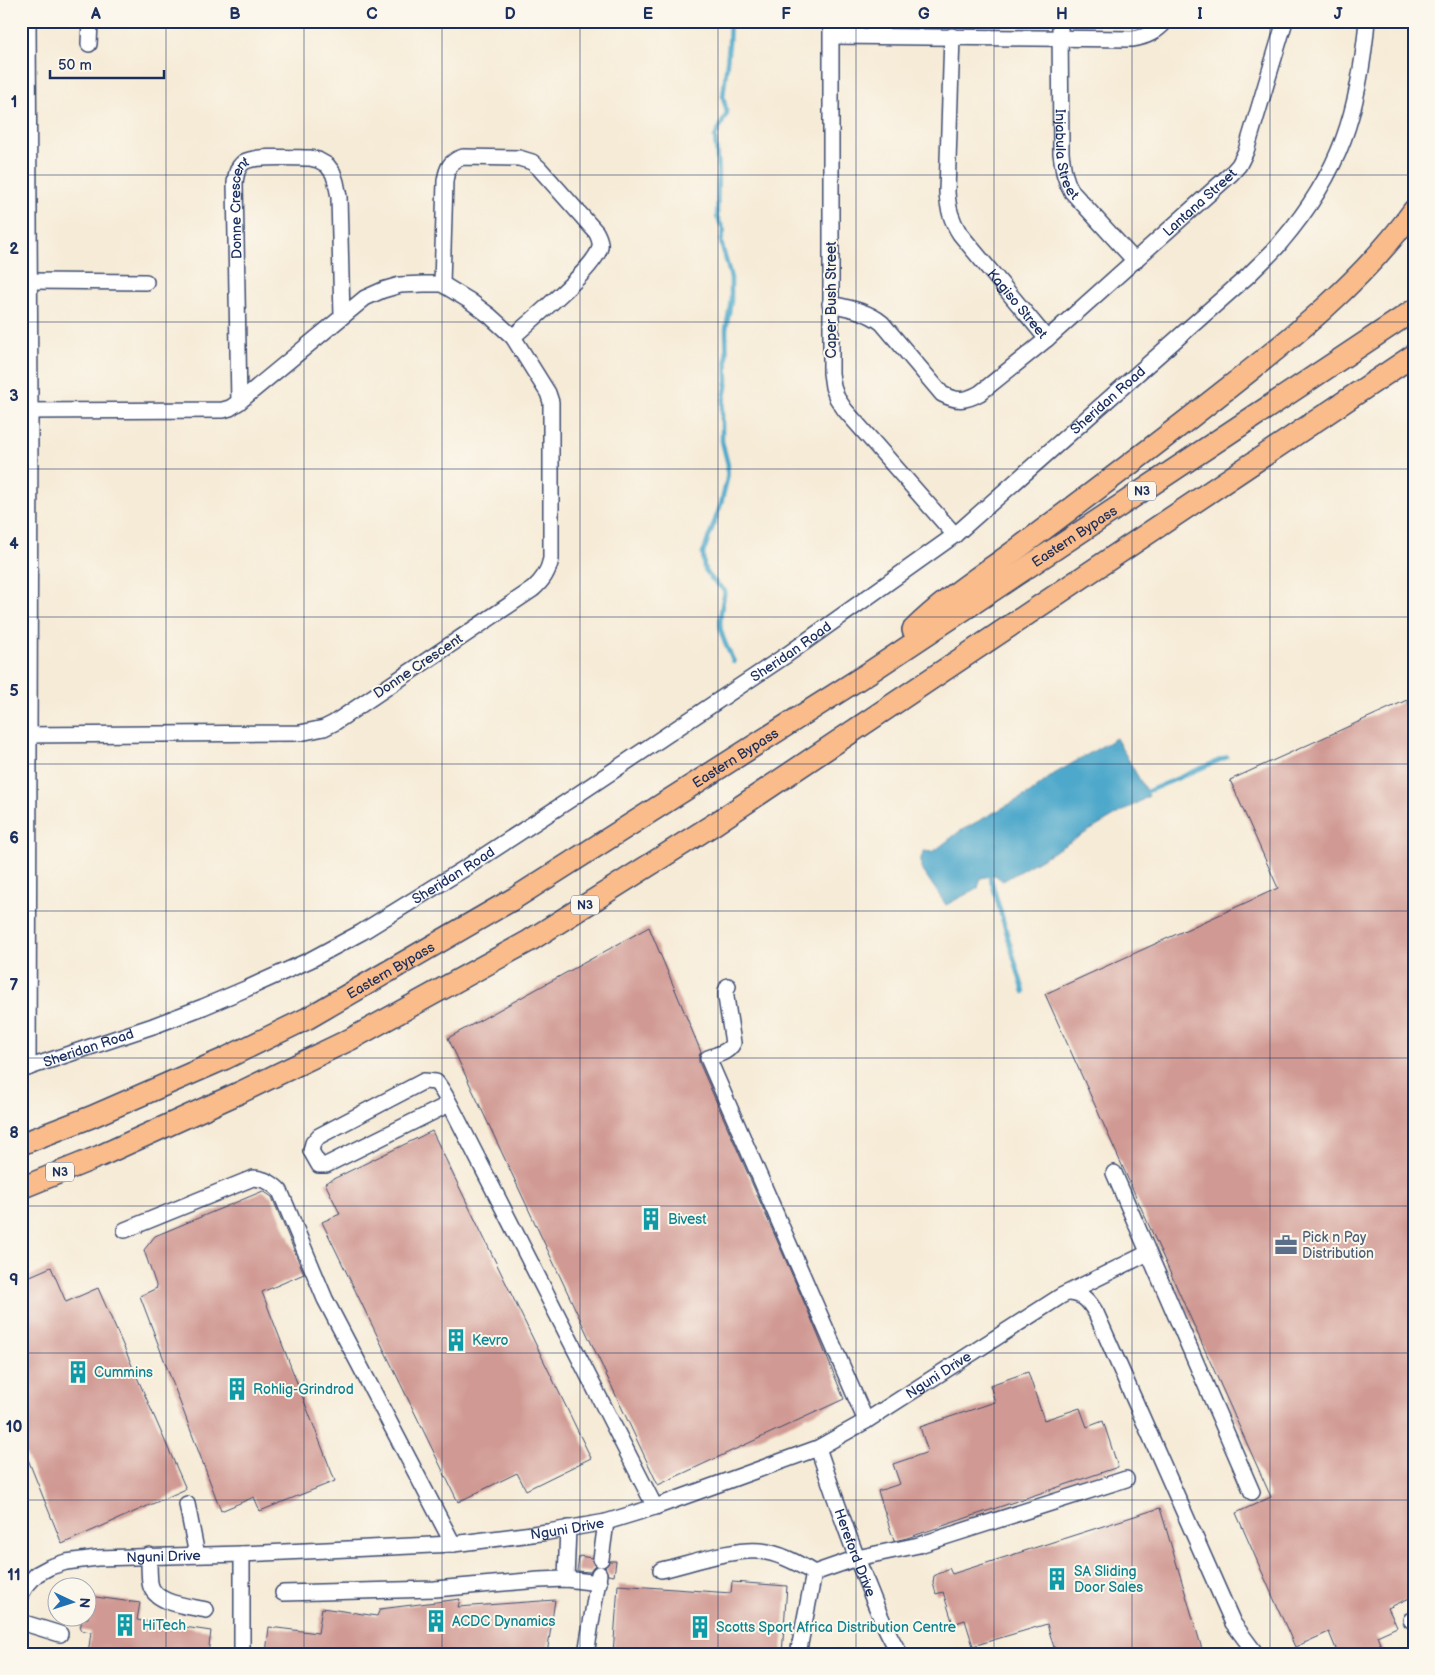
<svg xmlns="http://www.w3.org/2000/svg" width="1435" height="1675" font-family="'Balsamiq Sans',sans-serif">
	<rect width="100%" height="100%" fill="#fbf7ec"/>
	<filter id="ink" filterUnits="userSpaceOnUse"><feTurbulence type="fractalNoise" baseFrequency=".02" numOctaves="2"/><feDisplacementMap in="SourceGraphic" scale="10" xChannelSelector="R" yChannelSelector="G"/><feConvolveMatrix kernelMatrix="1 2 1 2 8 2 1 2 1" color-interpolation-filters="sRGB"/></filter>
	<filter id="wash" filterUnits="userSpaceOnUse"><feTurbulence type="fractalNoise" baseFrequency=".0096" numOctaves="4" result="noise"/><feDisplacementMap in="SourceGraphic" scale="20" xChannelSelector="R" yChannelSelector="G"/><feGaussianBlur stdDeviation="1.12" result="paint"/><feColorMatrix in="noise" values="0 0 0 0 0 0 0 0 0 0 0 0 0 0 0 0 0 1.4 0 .05"/><feComposite in="paint" operator="in"/></filter>
	<g filter="url(#wash)">
		<rect width="100%" height="100%" fill="#f6ebd7"/>
		<polygon fill="#4da8cb" stroke="#346c94" points="1116,738 1149,796 1003,881 995,875 981,878 978,888 946,905 921,868 921,858 924,851 933,852 960,831 1030,793 1054,774"/>
		<g fill="none" stroke-linecap="round" stroke-linejoin="round">
			<g stroke="#4da8cb" stroke-width="4.5">
				<path d="M730,21L729,44L723,97L727,113L715,137L718,170L717,217L724,231L721,242L731,278V301L726,329L727,382L722,408V441L728,465L727,479L721,504L703,553L704,568L711,578L725,591C717,626 718,630 734,662"/>
				<polyline points="1146,792 1227,757"/>
				<polyline points="990,876 1024,992"/>
			</g>
		</g>
		<g id="blocks">
			<g fill="#d09993">
				<polygon points="1407,700 1414,715 1414,1596 1388,1608 1397,1627 1377,1636 1384,1654 1338,1654 1329,1632 1295,1647 1236,1513 1271,1497 1045,994 1278,888 1230,780"/>
				<polygon points="649,927 701,1052 699,1056 699,1062 811,1318 844,1399 658,1485 448,1038"/>
				<polygon points="432,1131 591,1458 526,1490 517,1473 458,1502 322,1222 340,1214 325,1183"/>
				<polygon points="263,1191 272,1197 304,1274 262,1292 335,1481 260,1511 254,1497 221,1511 140,1296 157,1288 144,1250 155,1236"/>
				<polygon points="51,1267 66,1302 98,1288 186,1489 62,1544 21,1442 21,1280"/>
				<polygon points="1028,1372 1044,1420 1080,1408 1087,1427 1103,1421 1118,1467 907,1538 894,1541 878,1491 900,1484 893,1464 928,1452 920,1427 995,1402 990,1385"/>
				<polygon points="1160,1508 1202,1649 1189,1654 1056,1654 1047,1624 973,1646 965,1620 953,1624 943,1592 936,1594 933,1583 934,1576 949,1568 952,1574"/>
				<polygon points="579,1556 592,1558 595,1566 590,1572 577,1571"/>
				<polygon points="610,1561 616,1561 614,1576 608,1575 605,1567"/>
				<polygon points="732,1582 787,1586 782,1654 613,1654 618,1585 731,1593"/>
				<polygon points="88,1596 140,1603 137,1620 211,1631 208,1654 88,1654 91,1632 80,1630 82,1618 88,1618"/>
				<polygon points="460,1599 458,1607 555,1600 547,1654 266,1654 269,1627 318,1633 322,1608 377,1616 380,1609"/>
			</g>
		</g>
	</g>
	<g filter="url(#ink)">
		<use href="#blocks" fill-opacity="0" stroke="#3c4b70" stroke-width="1"/>
		<g fill="none" stroke-linecap="round" stroke-linejoin="round">
			<defs>
				<g id="minor">
					<polyline points="831,21 831,373 833,387 837,398 845,410 955,535"/>
					<path id="s1" d="M1060,21L1061,153C1063,168 1064,179 1072,192L1135,261"/>
					<path d="M832,36L1133,39C1148,36 1156,32 1166,21"/>
					<path id="s2" d="M952,36L947,192C948,208 951,220 960,234L1047,339"/>
					<polyline points="89,44 90,21"/>
					<polyline points="30,281 146,282"/>
					<path d="M442,284L445,181C447,168 450,161 463,157L519,158L532,162L539,168L596,232C598,236 601,241 600,247C596,268 531,320 513,337"/>
					<path id="s3" d="M830,304C849,308 867,311 882,323L942,394C957,402 966,401 980,393L1047,339L1231,174L1239,165L1246,151L1285,21"/>
					<path id="s4" d="M239,402L235,183C236,175 237,167 244,162C255,155 296,158 310,158L318,160L327,165L333,173L336,182L339,197L342,316"/>
					<path d="M21,411L223,410L230,408L239,402L365,298L383,290L400,285L424,284H442L470,301L490,316L513,337L548,393L551,402V559C548,572 543,580 533,589L334,723L324,728L300,733L21,735"/>
					<path d="M728,986L726,991V997L733,1043C728,1053 718,1054 708,1058L866,1421"/>
					<polyline points="21,1066 28,1068 30,411 28,21"/>
					<path id="s5" d="M21,1070L153,1026L203,1007L248,988L310,960L362,932L467,867L574,797L788,654L955,535L1249,275C1259,264 1272,254 1281,242C1341,172 1359,111 1367,21"/>
					<path d="M449,1104L326,1165H319L311,1151L313,1143L319,1136L424,1081L436,1082C443,1090 447,1099 452,1108L655,1507"/>
					<polyline points="1114,1173 1252,1492"/>
					<path d="M125,1230L253,1178C265,1179 271,1182 280,1191L325,1299L453,1544"/>
					<path d="M1070,1293C1083,1294 1089,1301 1096,1313L1233,1623L1256,1654"/>
					<path id="s6" d="M818,1448C833,1492 848,1537 866,1581C876,1606 885,1630 900,1654"/>
					<polyline points="187,1504 197,1555"/>
					<path d="M149,1555C149,1564 149,1574 150,1583C153,1604 189,1606 206,1610"/>
					<polyline points="601,1559 606,1522"/>
					<path d="M661,1570C688,1564 734,1548 760,1551C780,1553 798,1563 814,1573"/>
					<polyline points="566,1579 568,1528"/>
					<polyline points="283,1593 435,1589 539,1580 566,1579 599,1583"/>
					<path id="s7" d="M21,1594L26,1586L37,1574L50,1567L66,1562L97,1558L242,1554L453,1544L548,1532L606,1522L655,1507L818,1448L866,1421L1061,1296L1148,1253"/>
					<polyline points="1411,1620 1414,1619"/>
					<polyline points="21,1622 60,1634"/>
					<polyline points="242,1654 242,1554"/>
					<polyline points="586,1654 599,1574"/>
					<polyline points="798,1654 814,1573 857,1558 919,1545 1126,1479"/>
				</g>
				<g id="highway">
					<path d="M913,630C946,597 987,572 1024,544C1091,494 1157,444 1223,392C1292,338 1362,282 1414,210"/>
					<path id="s8" d="M21,1144L91,1117L224,1059L308,1018L515,898L870,672L1414,310"/>
					<polyline points="21,1188 100,1156 241,1092 351,1039 529,941 716,823 1414,355"/>
				</g>
			</defs>
			<use href="#minor" stroke="#3c4b70" stroke-width="18"/>
			<use href="#highway" stroke="#3c4b70" stroke-width="24"/>
			<use href="#minor" stroke="#fff" stroke-width="15"/>
			<use href="#highway" stroke="#f9bc8a" stroke-width="21"/>
		</g>
	</g>
	<path fill="none" stroke="#1b2f5e" stroke-width="1" stroke-opacity="0.55" d="M166,21V1654M304,21V1654M442,21V1654M580,21V1654M718,21V1654M856,21V1654M994,21V1654M1132,21V1654M1270,21V1654M21,175H1414M21,322H1414M21,469H1414M21,617H1414M21,764H1414M21,911H1414M21,1058H1414M21,1206H1414M21,1353H1414M21,1500H1414"/>
	<defs>
		<symbol id="building-bare" viewBox="-9 -9 18 18"><path d="M-4-6H4V6H1V3H-1V6H-4ZM-2.5-4.3h1.7v1.8h-1.7ZM.8-4.3h1.7v1.8H.8ZM-2.5-1h1.7V.8h-1.7ZM.8-1h1.7V.8H.8Z" fill="#0f9aa8" stroke="#fbf7ec" stroke-width="2.5" paint-order="stroke"/></symbol>
		<symbol id="office-bare" viewBox="-9 -9 18 18"><path d="M-6-3h4V-5.5h4V-3h4V5H-6ZM-1-4.5V-3h2v-1.5ZM-6 0V1H6V0Z" fill="#5c6f8a" stroke="#fbf7ec" stroke-width="2.5" paint-order="stroke"/></symbol>
	</defs>
	<g fill-rule="evenodd">
		<use href="#building-bare" x="635" y="1203" width="32" height="32"/>
		<use href="#office-bare" x="1270" y="1229" width="32" height="32"/>
		<use href="#building-bare" x="440" y="1324" width="32" height="32"/>
		<use href="#building-bare" x="62" y="1356" width="32" height="32"/>
		<use href="#building-bare" x="221" y="1373" width="32" height="32"/>
		<use href="#building-bare" x="1041" y="1563" width="32" height="32"/>
		<use href="#building-bare" x="420" y="1605" width="32" height="32"/>
		<use href="#building-bare" x="109" y="1609" width="32" height="32"/>
		<use href="#building-bare" x="684" y="1611" width="32" height="32"/>
	</g>
	<g text-anchor="middle" dominant-baseline="central" stroke-width="4" stroke-linejoin="round" paint-order="stroke">
		<g fill="#fbf7ec" stroke="#5e6b89" stroke-width="1">
			<rect x="1128" y="481.5" width="28" height="19" rx="4"/>
			<rect x="571" y="895.5" width="28" height="19" rx="4"/>
			<rect x="46" y="1162.5" width="28" height="19" rx="4"/>
		</g>
		<g font-size="12" font-weight="bold" fill="#1b2f5e">
			<text x="1142" y="491">N3</text>
			<text x="585" y="905">N3</text>
			<text x="60" y="1172">N3</text>
		</g>
		<g font-size="14" fill="#1b2f5e" stroke="#fbf7ec">
			<text stroke="none"><textPath href="#s1" startOffset="134">Injabula Street</textPath></text>
			<text stroke="none"><textPath href="#s3" startOffset="480">Lantana Street</textPath></text>
			<text stroke="none"><textPath href="#s4" startOffset="195">Donne Crescent</textPath></text>
			<text transform="translate(831 300) rotate(-90)">Caper Bush Street</text>
			<text stroke="none"><textPath href="#s2" startOffset="291">Kagiso Street</textPath></text>
			<text stroke="none"><textPath href="#s5" startOffset="1286">Sheridan Road</textPath></text>
			<text stroke="none"><textPath href="#s8" startOffset="1219">Eastern Bypass</textPath></text>
			<text stroke="none"><textPath href="#s5" startOffset="881">Sheridan Road</textPath></text>
			<text transform="translate(418 666) rotate(-34)">Donne Crescent</text>
			<text stroke="none"><textPath href="#s8" startOffset="814">Eastern Bypass</textPath></text>
			<text stroke="none"><textPath href="#s5" startOffset="476">Sheridan Road</textPath></text>
			<text stroke="none"><textPath href="#s8" startOffset="409">Eastern Bypass</textPath></text>
			<text stroke="none"><textPath href="#s5" startOffset="71">Sheridan Road</textPath></text>
			<text stroke="none"><textPath href="#s7" startOffset="965">Nguni Drive</textPath></text>
			<text stroke="none"><textPath href="#s7" startOffset="560">Nguni Drive</textPath></text>
			<text stroke="none"><textPath href="#s6" startOffset="111">Hereford Drive</textPath></text>
			<text stroke="none"><textPath href="#s7" startOffset="155">Nguni Drive</textPath></text>
		</g>
		<g font-size="14" fill="#0d838f" stroke="#fbf7ec" text-anchor="start">
			<text x="668" y="1219">Bivest</text>
			<text x="472" y="1340">Kevro</text>
			<text x="94" y="1372">Cummins</text>
			<text x="253" y="1389">Rohlig-Grindrod</text>
			<text x="1074" y="1571">SA Sliding<tspan x="1074" dy="16">Door Sales</tspan></text>
			<text x="452" y="1621">ACDC Dynamics</text>
			<text x="142" y="1625">HiTech</text>
			<text x="716" y="1627">Scotts Sport Africa Distribution Centre</text>
		</g>
		<g font-size="14" fill="#4e5e75" stroke="#fbf7ec" text-anchor="start">
			<text x="1302" y="1237">Pick n Pay<tspan x="1302" dy="16">Distribution</tspan></text>
		</g>
	</g>
	<rect width="1435" height="1675" fill="none" stroke="#fbf7ec" stroke-width="55"/>
	<g transform="translate(72 1602) rotate(94)"><circle r="24" fill="#fbf7ec" stroke="#a1a7b3"/>
	<path d="M0-4L9 19L0 12L-9 19Z" fill="#1f6fb2"/>
	<text y="-8" font-size="14" font-weight="bold" text-anchor="middle" fill="#1b2f5e">N</text>
	</g>
	<path d="M50 70v8h114v-8" fill="none" stroke="#1b2f5e" stroke-width="2.5"/>
	<text x="58" y="70" font-size="15" fill="#1b2f5e" stroke="#fbf7ec" stroke-width="4" paint-order="stroke">50 m</text>
	<rect x="28" y="28" width="1380" height="1620" fill="none" stroke="#1b2f5e" stroke-width="2"/>
	<g font-size="16" text-anchor="middle" font-weight="bold" fill="#1b2f5e">
		<text x="96" y="19">A</text>
		<text x="235" y="19">B</text>
		<text x="372" y="19">C</text>
		<text x="510" y="19">D</text>
		<text x="648" y="19">E</text>
		<text x="786" y="19">F</text>
		<text x="924" y="19">G</text>
		<text x="1062" y="19">H</text>
		<text x="1200" y="19">I</text>
		<text x="1338" y="19">J</text>
		<text x="14" y="107">1</text>
		<text x="14" y="254">2</text>
		<text x="14" y="401">3</text>
		<text x="14" y="549">4</text>
		<text x="14" y="696">5</text>
		<text x="14" y="843">6</text>
		<text x="14" y="990">7</text>
		<text x="14" y="1138">8</text>
		<text x="14" y="1285">9</text>
		<text x="14" y="1432">10</text>
		<text x="14" y="1580">11</text>
	</g>
</svg>
